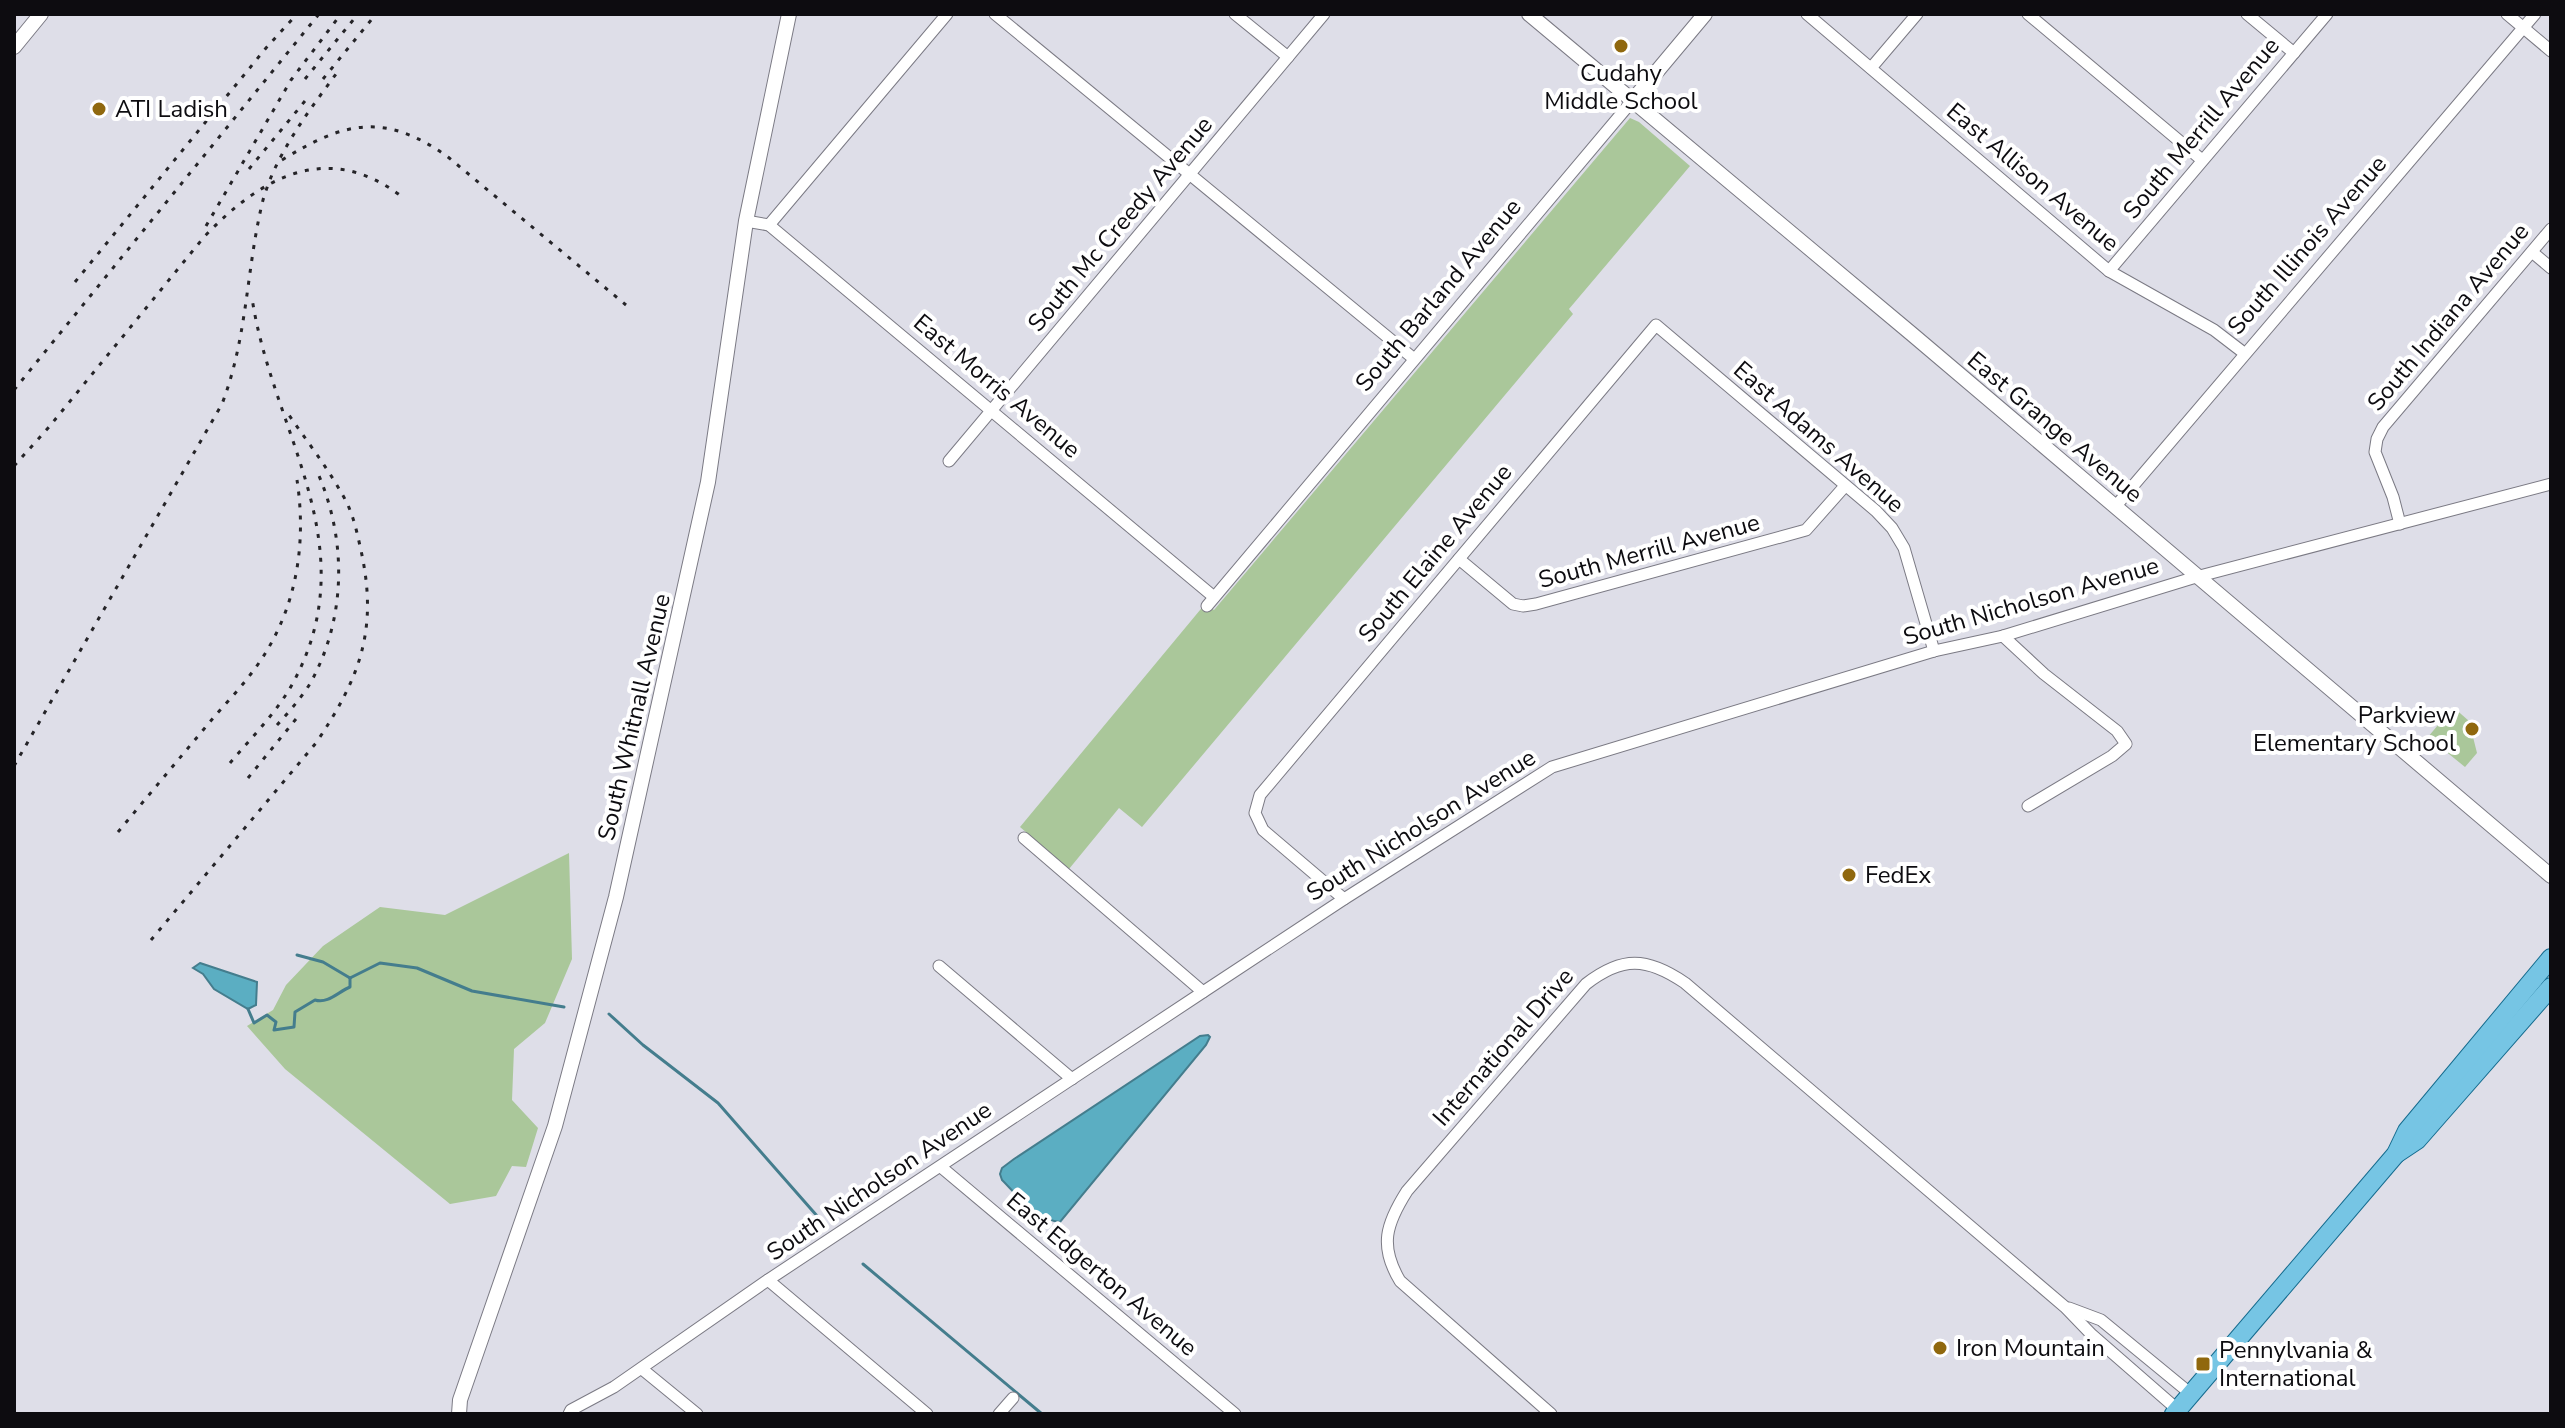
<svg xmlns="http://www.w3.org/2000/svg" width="2565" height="1428" font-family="'Nunito Sans',sans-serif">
	<rect width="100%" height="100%" fill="#dedee8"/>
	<g fill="#aac79a">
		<polygon points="1630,118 1639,122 1690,166 1569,309 1573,314 1142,827 1119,808 1069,869 1020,827 1205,604 1214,610"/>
		<polygon points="2453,707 2469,721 2477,753 2465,767 2428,737"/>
		<polygon points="569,853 572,959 545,1023 514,1049 512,1100 538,1128 526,1167 512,1166 496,1196 450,1204 285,1069 247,1026 273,1010 286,985 323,946 380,907 445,915"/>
	</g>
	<g fill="#5baec2" stroke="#447d8d" stroke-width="2">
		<polygon points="200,963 257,982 256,1005 248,1009 214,989 203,974 193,968"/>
		<path d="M1208,1035L1210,1037L1206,1045L1060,1222C1036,1220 1018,1196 1002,1180L1000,1174L1002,1168L1014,1159L1200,1036Z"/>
	</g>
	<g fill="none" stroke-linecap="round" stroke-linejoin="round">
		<g stroke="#447d8d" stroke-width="3">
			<polyline points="297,955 323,962 350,978"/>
			<polyline points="350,978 380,963 417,968 472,991 564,1007"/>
			<path d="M248,1009L254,1023L267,1015L276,1022L274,1030L294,1027L295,1012L315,1000C328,1004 338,992 350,987V978"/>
			<polyline points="609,1014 643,1045 718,1103 818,1217"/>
			<polyline points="863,1264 1042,1414"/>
		</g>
		<defs>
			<g id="minor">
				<polyline points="995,14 1413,358"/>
				<polyline points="1235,14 1288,57"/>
				<polyline points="1807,14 2109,271 2214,330 2244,353"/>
				<polyline points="2028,14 2202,160"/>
				<polyline points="2247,14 2294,53"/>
				<polyline points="2507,14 2551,51"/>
				<polyline points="1871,68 1917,14"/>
				<polyline points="746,221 769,225 1214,597"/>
				<polyline points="769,225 947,14"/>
				<polyline points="2532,252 2551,268"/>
				<polyline points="2109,271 2327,14"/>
				<polyline points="949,461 1324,14"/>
				<polyline points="2115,507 2535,14"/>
				<polyline points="2400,524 2393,497 2375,452 2377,439 2383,427 2551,229"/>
				<polyline points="1459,559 1513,604 1523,606 1536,604 1806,530 1845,486"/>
				<polyline points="1207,606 1633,100"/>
				<polyline points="2003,636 2044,674 2117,731 2126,744 2112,756 2028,806"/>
				<polyline points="1024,838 1203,992"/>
				<polyline points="1344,899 1263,830 1255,813 1260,795 1656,325 1876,511 1892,528 1904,548 1934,651"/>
				<polyline points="939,966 1072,1079"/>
				<polyline points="941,1167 1235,1414"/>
				<polyline points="768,1280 927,1414"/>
				<polyline points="2069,1308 2101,1320 2191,1394"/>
				<polyline points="642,1369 697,1414"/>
				<polyline points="569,1414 571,1410 614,1387 768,1280 1203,992 1344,899 1552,767 1934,651 2003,636 2196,577 2551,484"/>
				<polyline points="999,1414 1013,1398"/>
				<path d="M1551,1414L1400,1281C1379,1246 1386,1224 1407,1191L1586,984C1622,956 1647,957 1685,983L2065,1307L2092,1335L2178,1410"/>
			</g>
			<g id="tertiary">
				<polyline points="1529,14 1913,335 2551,876"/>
				<polyline points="14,47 41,14"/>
				<polyline points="1633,100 1705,14"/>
				<polyline points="459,1414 460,1400 555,1126 616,897 708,482 746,221 789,14"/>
			</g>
			<g id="primary">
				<polyline points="2396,1154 2417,1140 2551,987"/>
				<polyline points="2174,1414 2396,1154 2407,1131 2551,958"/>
			</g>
		</defs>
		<use href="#minor" stroke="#7b7a84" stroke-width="13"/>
		<use href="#tertiary" stroke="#7b7a84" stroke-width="16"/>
		<use href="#primary" stroke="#156b8e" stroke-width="20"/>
		<use href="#minor" stroke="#fff" stroke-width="11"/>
		<use href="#tertiary" stroke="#fff" stroke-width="14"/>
		<use href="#primary" stroke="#76c5e4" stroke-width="18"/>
		<g stroke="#252428" stroke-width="3" stroke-dasharray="4 8" stroke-linecap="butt">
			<polyline points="305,79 358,14"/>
			<polyline points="323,79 376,14"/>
			<path d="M282,160C345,121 385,112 448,157L626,305"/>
			<polyline points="249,169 305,101"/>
			<polyline points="206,226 291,80 341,14"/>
			<polyline points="75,282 266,48 297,14"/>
			<polyline points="14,390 319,14"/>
			<path d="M14,466L49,427L204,237C261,177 327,140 401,196"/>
			<path d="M277,725C289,712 302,697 311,682C347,616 347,537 316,469"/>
			<path d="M230,763C252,737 278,711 294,681C367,544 272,432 252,298"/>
			<path d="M14,766L222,404C248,336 246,269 263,200C276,154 308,112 336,74"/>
			<polyline points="248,778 296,719"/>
			<path d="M118,832C148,796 178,760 209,723C224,705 242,687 256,667C296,612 307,546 297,480"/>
			<path d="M151,940L316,743C361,676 379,628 360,546C356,528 352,510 342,494C326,465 305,439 287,412"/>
		</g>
	</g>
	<g fill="#90680e" stroke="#fff" stroke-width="3">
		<circle cx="1621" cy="46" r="8"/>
		<circle cx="99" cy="109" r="8"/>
		<circle cx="2472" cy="729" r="8"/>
		<circle cx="1849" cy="875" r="8"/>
		<circle cx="1940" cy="1348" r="8"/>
		<rect x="2195" y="1356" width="16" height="16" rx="4"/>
	</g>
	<g text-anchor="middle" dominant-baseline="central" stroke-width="8" stroke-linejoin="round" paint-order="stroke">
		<g font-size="24" fill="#0d0c10" stroke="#fff" text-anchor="start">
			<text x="1621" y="73" text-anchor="middle">Cudahy<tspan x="1621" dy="28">Middle School</tspan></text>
			<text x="115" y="109">ATI Ladish</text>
			<text x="2456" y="715" text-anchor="end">Parkview<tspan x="2456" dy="28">Elementary School</tspan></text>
			<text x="1865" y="875">FedEx</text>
			<text x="1956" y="1348">Iron Mountain</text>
			<text x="2219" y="1350">Pennylvania &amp;<tspan x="2219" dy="28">International</tspan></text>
		</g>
		<g font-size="24" fill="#0d0c10" stroke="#fff">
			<text transform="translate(2201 128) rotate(-50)">South Merrill Avenue</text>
			<text transform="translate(2033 177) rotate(40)">East Allison Avenue</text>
			<text transform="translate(1120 224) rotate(-50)">South Mc Creedy Avenue</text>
			<text transform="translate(2307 245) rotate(-49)">South Illinois Avenue</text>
			<text transform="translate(1438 295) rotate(-50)">South Barland Avenue</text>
			<text transform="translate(2448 317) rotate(-50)">South Indiana Avenue</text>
			<text transform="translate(997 386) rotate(40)">East Morris Avenue</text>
			<text transform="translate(2055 427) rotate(40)">East Grange Avenue</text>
			<text transform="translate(1819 437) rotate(41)">East Adams Avenue</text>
			<text transform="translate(1649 551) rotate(-15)">South Merrill Avenue</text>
			<text transform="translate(1435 553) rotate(-50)">South Elaine Avenue</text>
			<text transform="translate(2031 601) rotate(-16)">South Nicholson Avenue</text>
			<text transform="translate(634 717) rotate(-77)">South Whitnall Avenue</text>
			<text transform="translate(1421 825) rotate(-32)">South Nicholson Avenue</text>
			<text transform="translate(1503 1047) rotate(-49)">International Drive</text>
			<text transform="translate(879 1181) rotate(-34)">South Nicholson Avenue</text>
			<text transform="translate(1102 1274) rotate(40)">East Edgerton Avenue</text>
		</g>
	</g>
	<rect width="2565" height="1428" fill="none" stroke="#0d0c10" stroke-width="32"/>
</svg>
